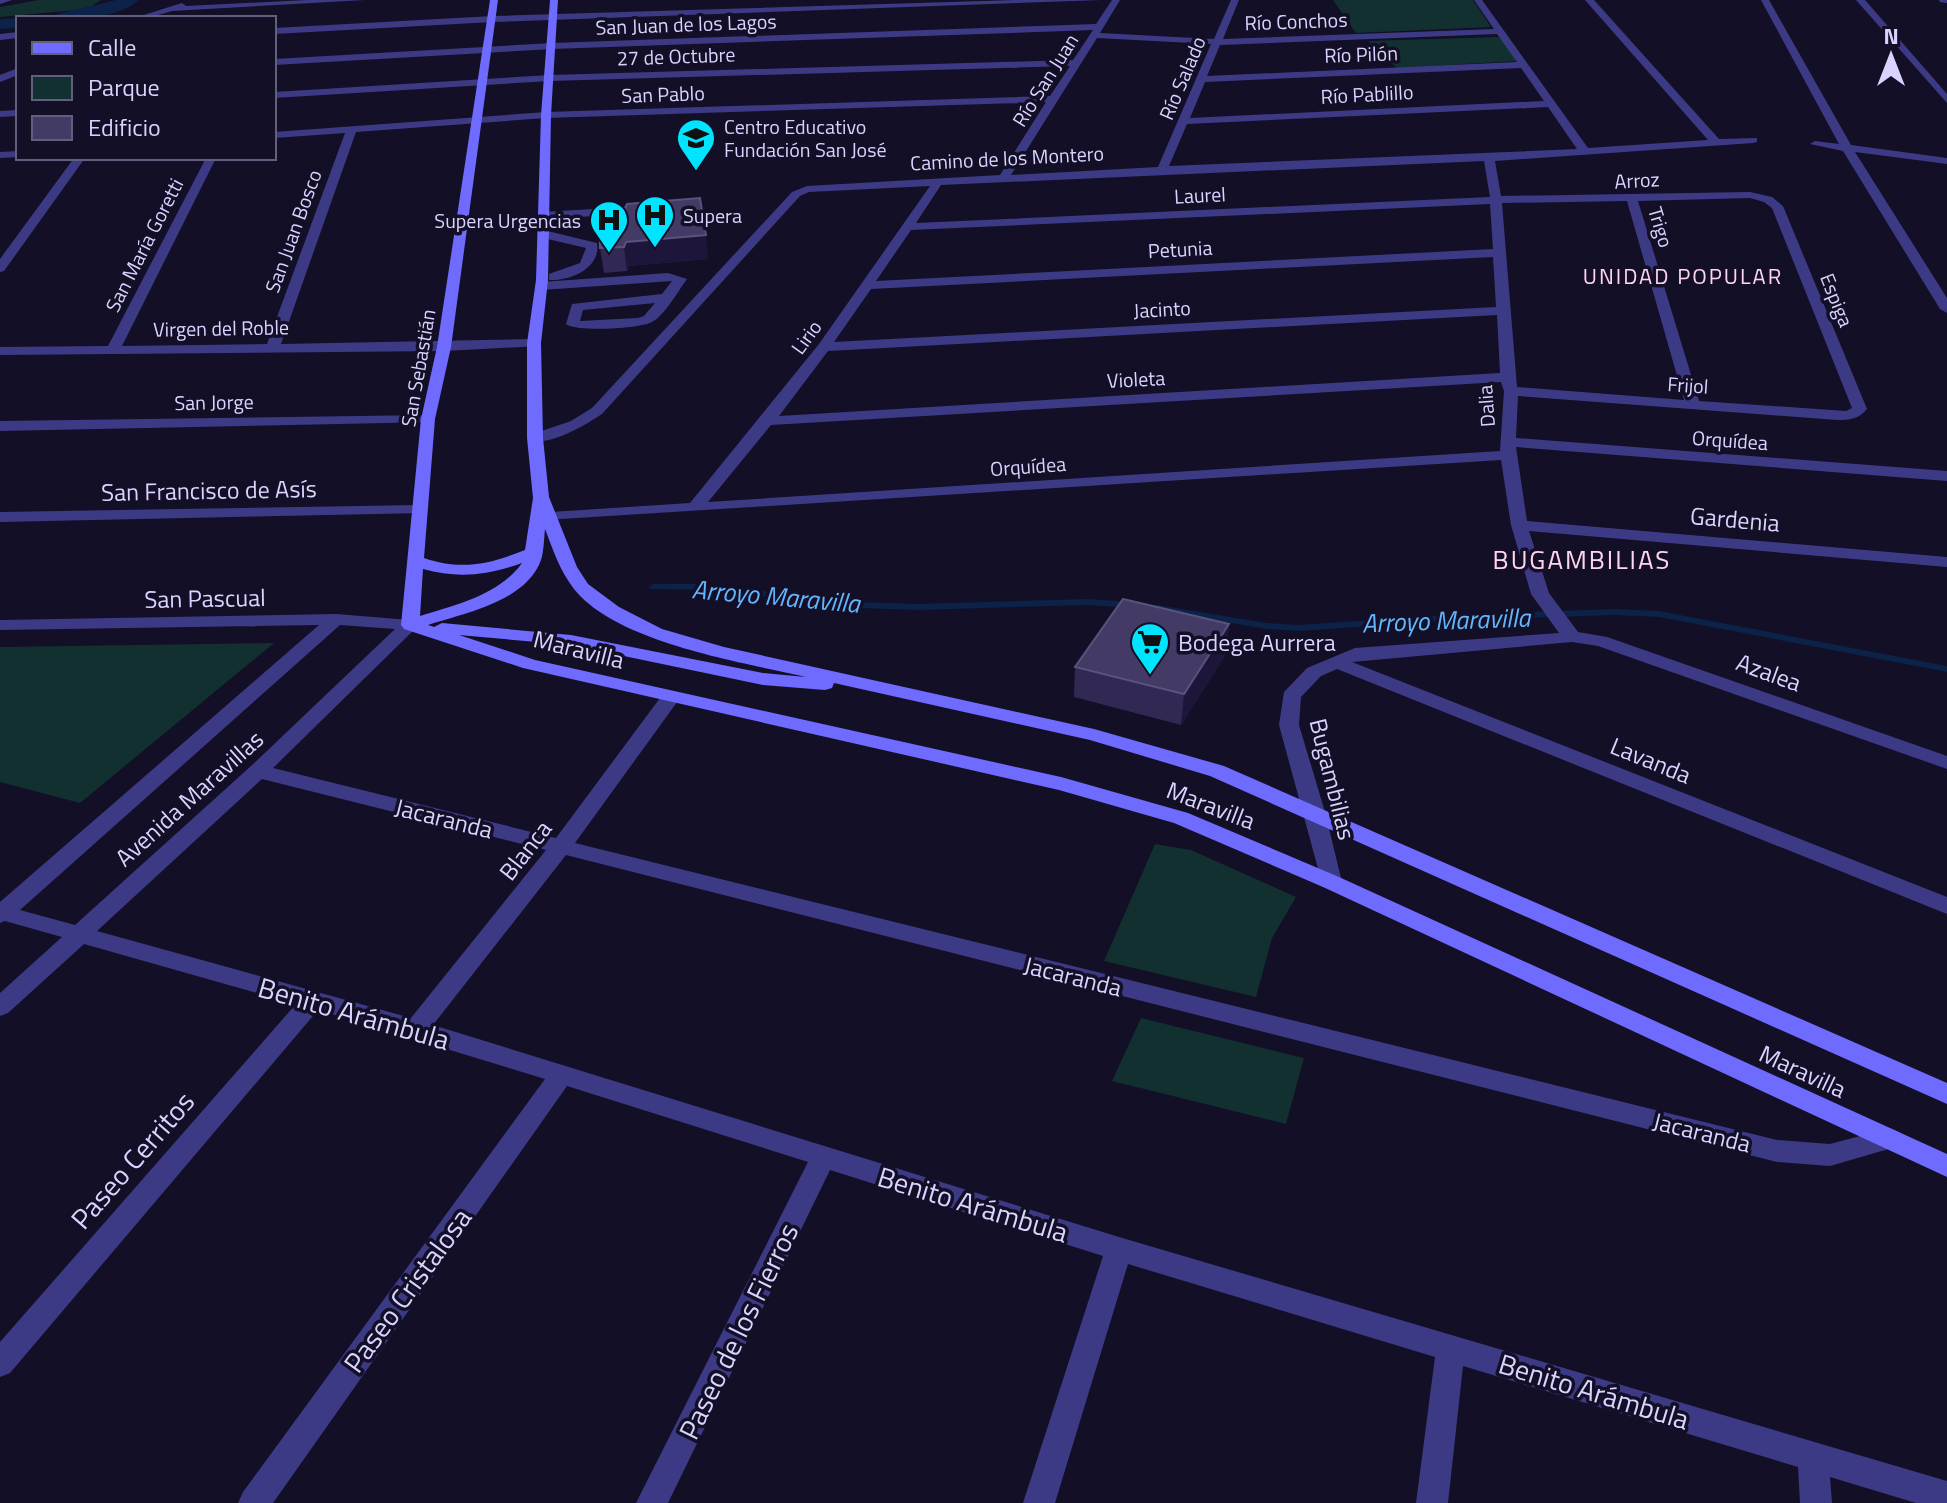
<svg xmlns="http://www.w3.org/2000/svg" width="1947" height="1503" font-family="'Titillium Web',sans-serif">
	<rect width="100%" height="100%" fill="#130f26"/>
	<g fill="#12302f">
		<polygon points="39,0 101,0 87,9 0,17 0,7"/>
		<polygon points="1333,0 1473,0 1491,27 1356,33"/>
		<polygon points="1497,37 1502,38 1517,61 1397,68 1368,41"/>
		<polygon points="274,643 80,803 0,782 0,647"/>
		<polygon points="1155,844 1191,850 1296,897 1272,938 1256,997 1104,961"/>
		<polygon points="1141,1018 1304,1058 1286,1124 1112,1081"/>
	</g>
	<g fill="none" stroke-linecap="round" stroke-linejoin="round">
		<g fill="#0c2248" fill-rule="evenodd">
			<polygon points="654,584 721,584 829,601 918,604 1088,599 1132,602 1137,605 1132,608 1088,605 918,610 829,607 721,590 651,589 649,587 651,585"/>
			<polygon points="1157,605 1267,623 1299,625 1458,614 1615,609 1659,611 1947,666 1947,672 1659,617 1615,615 1458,620 1299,631 1267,629 1154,610 1152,608 1154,606"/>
		</g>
		<g fill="#0c2248" fill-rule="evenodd">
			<path d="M116,0H139C118,19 82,18 55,18L57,14Z"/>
			<polygon points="18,18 18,28 0,29 0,19"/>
		</g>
		<g fill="#3d3a85" fill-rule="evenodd">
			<polygon points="627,207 633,211 631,213 543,220 537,216 543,212"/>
			<path d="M543,230L597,243C601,268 571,281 549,280V274L580,263L586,248L539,237L537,234Z"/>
			<path d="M668,273L687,279C678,291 665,315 652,322C639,329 576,332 566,324L572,304L662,294L672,281L541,290L535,286L541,282ZM655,303L644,316L638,318L580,321L583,310Z"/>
		</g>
		<g fill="#3d3a85" fill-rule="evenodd">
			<polygon points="0,0 12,0 0,4"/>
			<polygon points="307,0 365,0 172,11 148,18 134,18 182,3 186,6"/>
			<polygon points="1016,0 1102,0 493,22 274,34 274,28 493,16"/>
			<path d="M1112,0H1120L1100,33L1214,39L1231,0H1239L1223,39L1494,29L1474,0H1482L1588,148L1708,140L1585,0H1594L1719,139L1757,138V142L1753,143L1495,161L1501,196L1750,192L1772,197L1783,206L1867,409C1859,419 1849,420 1837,420L1518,396L1516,438L1947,471V481L1516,447L1527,521L1947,557V567L1529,531L1549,593L1578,632L1607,637L1947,756V769L1598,646L1572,642L1352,662L1947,897V914L1337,669L1321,676L1301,697L1299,725L1325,812L1342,882L1339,887H1323L1279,725L1284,692L1307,668L1355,648L1559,633L1531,594L1511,525L1501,460L545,520L543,517L551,512L690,503L819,344L930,186L809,192L800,196L602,414C584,426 552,445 530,441V435L571,421L592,408L792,192L807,186L1000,175L1046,102L546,118L356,132L281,344L534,339L539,340V346L444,351L0,355V347L108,346L206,158H216L122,346L267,344L345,133L274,138V132L546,112L1050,96L1070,66L550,81L274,98V92L550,75L1073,60L1093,30L552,49L274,65V59L552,43L1096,24ZM1497,34L1517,62L1207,76L1220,45ZM1097,38L1211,44L1158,167L1011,175ZM1521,68L1544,101L1190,118L1205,82ZM1548,107L1577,149L1169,166L1187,124ZM1484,161L1490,197L916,223L941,185ZM1750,198L1764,202L1772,208L1852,408L1846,411L1699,401L1638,201ZM1627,201L1684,400L1517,387L1502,203ZM1490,204L1493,249L876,281L911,230ZM1493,257L1496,307L834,342L871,289ZM1497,315L1500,373L779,416L828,351ZM1501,382L1504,391L1500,451L708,502L771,425Z"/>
			<polygon points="1761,0 1769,0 1851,145 1947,158 1947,164 1855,152 1947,298 1947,313 1940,309 1843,151 1810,144 1815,141 1839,144"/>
			<polygon points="1856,0 1865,0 1947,94 1947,103"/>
			<polygon points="1939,0 1947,0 1947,3 1940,2"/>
			<polygon points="18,32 18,38 0,40 0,34"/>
			<polygon points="18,68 18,75 0,82 0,75"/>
			<polygon points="18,110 18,116 0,117 0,111"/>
			<polygon points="18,151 18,157 0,158 0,152"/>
			<polygon points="74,158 85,158 4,271 0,272 0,259"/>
			<polygon points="428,415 433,416 433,422 0,431 0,421"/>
			<polygon points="418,505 424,507 424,513 0,522 0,512"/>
			<path d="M336,614L410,620L419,625L273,768L556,838L663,694L670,692L680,698L575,843L1777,1140L1830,1144L1890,1128L1899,1132L1903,1139L1899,1146L1830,1166L1777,1162L566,855L433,1025L1119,1237L1947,1481V1503H1916L1830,1477L1832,1503H1800L1798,1467L1463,1366L1448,1503H1416L1435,1357L1128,1264L1055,1503H1023L1103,1256L830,1170L668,1503H636L808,1162L567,1086L273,1503H238L243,1492L545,1079L318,1010L10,1373L0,1377V1342L296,1004L84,944L8,1013L0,1016V993L62,937L5,921L0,923V902L319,625L0,630V620ZM340,625L395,629L251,766L75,925L20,910ZM262,779L546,850L411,1018L97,931Z"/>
		</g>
		<path fill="#6f6bff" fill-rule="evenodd" d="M490,0H498L451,347L435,419L424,558C461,571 490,564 525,550L533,498L527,438V343L536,280L541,115L550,0H558L551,115L548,280L541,343L543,438L549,497L577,567L588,584L619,607L662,629L724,647L1094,729L1224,766L1947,1083V1104L1210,776L1090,740L834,683L832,688L825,690L763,685L571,645L459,635L535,660L1061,777L1188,813L1339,877L1947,1154V1177L1323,887L1174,823L1059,790L523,668L404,629L401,625L421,419L437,347ZM545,529C553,550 560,571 574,589C617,643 742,662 806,677L763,673L571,635L442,623L434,627L428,625C464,613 526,602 541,560C544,551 544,538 545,529ZM522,563C499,595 456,605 420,616L423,569C459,579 488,575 522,563Z"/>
	</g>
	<g fill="#312854">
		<polygon points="599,210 708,259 629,266 627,271 604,273 600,248"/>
		<polygon points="1229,624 1226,654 1181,725 1074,697 1075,667"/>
	</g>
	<g fill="#1d163a">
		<polygon points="706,235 708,259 629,266 627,271 624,247 626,242"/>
		<polygon points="1229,624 1226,654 1181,725 1184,694"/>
	</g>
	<g fill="#433a66" stroke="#5a527e" stroke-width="2">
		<polygon points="700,198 706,235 626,242 624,247 600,248 599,210 625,208 627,204"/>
		<polygon points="1123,599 1229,624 1184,694 1075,667"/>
	</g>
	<defs>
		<symbol id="school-pin" viewBox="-11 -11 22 30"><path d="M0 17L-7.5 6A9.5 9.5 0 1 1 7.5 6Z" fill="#00e5ff" stroke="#130f26"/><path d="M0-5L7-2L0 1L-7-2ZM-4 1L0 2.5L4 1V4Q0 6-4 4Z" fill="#111"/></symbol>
		<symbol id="hospital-pin" viewBox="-11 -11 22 30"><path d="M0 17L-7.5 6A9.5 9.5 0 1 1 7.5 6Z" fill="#00e5ff" stroke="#130f26"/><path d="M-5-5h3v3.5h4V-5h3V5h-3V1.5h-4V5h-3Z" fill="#111"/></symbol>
		<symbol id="supermarket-pin" viewBox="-11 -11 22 30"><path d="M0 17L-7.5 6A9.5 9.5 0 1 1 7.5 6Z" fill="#00e5ff" stroke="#130f26"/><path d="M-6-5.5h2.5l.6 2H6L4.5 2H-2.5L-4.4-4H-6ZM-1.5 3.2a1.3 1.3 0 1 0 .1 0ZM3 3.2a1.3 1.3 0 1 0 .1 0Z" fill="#111"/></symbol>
	</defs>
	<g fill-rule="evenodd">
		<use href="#school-pin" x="674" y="116" width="44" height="60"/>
		<use href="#hospital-pin" x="633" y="193" width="44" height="60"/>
		<use href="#hospital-pin" x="587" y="198" width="44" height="60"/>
		<use href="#supermarket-pin" x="1128" y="620" width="44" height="60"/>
	</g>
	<g text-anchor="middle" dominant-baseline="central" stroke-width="7" stroke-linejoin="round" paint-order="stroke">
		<g font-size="20" fill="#d9d4ff" stroke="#130f26">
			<text transform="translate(1296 21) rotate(-2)">Río Conchos</text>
			<text transform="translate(686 24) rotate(-2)">San Juan de los Lagos</text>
			<text transform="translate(1361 54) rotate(-2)">Río Pilón</text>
			<text transform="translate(676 56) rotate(-2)">27 de Octubre</text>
			<text transform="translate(1182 78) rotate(-67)">Río Salado</text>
			<text transform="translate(1045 80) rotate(-58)">Río San Juan</text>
			<text transform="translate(663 94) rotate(-2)">San Pablo</text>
			<text transform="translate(1367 94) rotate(-3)">Río Pablillo</text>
			<text transform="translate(1007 158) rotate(-3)">Camino de los Montero</text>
			<text transform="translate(1637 180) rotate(-3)">Arroz</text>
			<text transform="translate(1200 195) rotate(-3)">Laurel</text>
			<text transform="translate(1661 227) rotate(73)">Trigo</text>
			<text transform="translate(293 231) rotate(-70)">San Juan Bosco</text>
			<text transform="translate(144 245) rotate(-63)">San María Goretti</text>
			<text transform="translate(1180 249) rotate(-3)">Petunia</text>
			<text transform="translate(1837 300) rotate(68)">Espiga</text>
			<text transform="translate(1162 309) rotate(-3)">Jacinto</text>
			<text transform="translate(221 328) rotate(-1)">Virgen del Roble</text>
			<text transform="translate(806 337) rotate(-54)">Lirio</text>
			<text transform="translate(418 368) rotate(-80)">San Sebastián</text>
			<text transform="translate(1136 379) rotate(-3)">Violeta</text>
			<text transform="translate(1688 385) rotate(4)">Frijol</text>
			<text transform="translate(214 402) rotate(-1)">San Jorge</text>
			<text transform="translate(1486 406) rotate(-94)">Dalia</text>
			<text transform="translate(1730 440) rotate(4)">Orquídea</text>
			<text transform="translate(1028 466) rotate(-4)">Orquídea</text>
		</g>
		<g font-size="20" fill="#d9d4ff" stroke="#130f26" text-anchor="start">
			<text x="724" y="126">Centro Educativo<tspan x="724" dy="23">Fundación San José</tspan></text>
			<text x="683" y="215">Supera</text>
			<text x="581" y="220" text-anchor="end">Supera Urgencias</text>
		</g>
		<g font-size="22" letter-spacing="2" fill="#ffd6f0" stroke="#130f26">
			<text x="1683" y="276">UNIDAD POPULAR</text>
		</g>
		<g font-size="24" fill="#d9d4ff" stroke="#130f26">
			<text transform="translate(209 490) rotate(-1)">San Francisco de Asís</text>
			<text transform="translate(1735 519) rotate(5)">Gardenia</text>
			<text transform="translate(205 598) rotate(-1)">San Pascual</text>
			<text transform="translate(579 649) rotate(14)">Maravilla</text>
			<text transform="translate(1769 672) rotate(20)">Azalea</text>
			<text transform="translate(1651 760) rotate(22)">Lavanda</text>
			<text transform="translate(1333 779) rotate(76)">Bugambilias</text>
			<text transform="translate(189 798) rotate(-42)">Avenida Maravillas</text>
			<text transform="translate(1211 805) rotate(21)">Maravilla</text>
			<text transform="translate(444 818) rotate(14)">Jacaranda</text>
			<text transform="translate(525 850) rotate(-52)">Blanca</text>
			<text transform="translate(1073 976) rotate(14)">Jacaranda</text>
			<text transform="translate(1803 1071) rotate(25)">Maravilla</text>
			<text transform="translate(1702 1132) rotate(14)">Jacaranda</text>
		</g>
		<g font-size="24" fill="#d9d4ff" stroke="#130f26" text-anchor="start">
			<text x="1178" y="642">Bodega Aurrera</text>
		</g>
		<g font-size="26" letter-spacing="2" fill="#ffd6f0" stroke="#130f26">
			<text x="1582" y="559">BUGAMBILIAS</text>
		</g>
		<g font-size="26" font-style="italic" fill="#62b6ff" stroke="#130f26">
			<text transform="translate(776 596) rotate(5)">Arroyo Maravilla</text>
			<text transform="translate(1446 620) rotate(-2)">Arroyo Maravilla</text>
		</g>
		<g font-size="28" fill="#d9d4ff" stroke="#130f26">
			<text transform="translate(354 1013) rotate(16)">Benito Arámbula</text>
			<text transform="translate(132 1160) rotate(-49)">Paseo Cerritos</text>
			<text transform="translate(973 1204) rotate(17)">Benito Arámbula</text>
			<text transform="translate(407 1290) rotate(-54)">Paseo Cristalosa</text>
			<text transform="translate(738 1331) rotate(-64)">Paseo de los Fierros</text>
			<text transform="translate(1594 1391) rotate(17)">Benito Arámbula</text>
		</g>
	</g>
	<rect x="16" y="16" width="260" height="144" fill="#130f26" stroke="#625e7d" stroke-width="2"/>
	<rect x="32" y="42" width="40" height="12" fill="#6f6bff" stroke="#625e7d" stroke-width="2"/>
	<text x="88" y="56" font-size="24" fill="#d9d4ff">Calle</text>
	<rect x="32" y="76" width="40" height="24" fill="#12302f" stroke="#625e7d" stroke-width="2"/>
	<text x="88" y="96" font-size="24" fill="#d9d4ff">Parque</text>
	<rect x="32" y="116" width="40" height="24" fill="#433a66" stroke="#625e7d" stroke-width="2"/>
	<text x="88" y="136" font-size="24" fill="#d9d4ff">Edificio</text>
	<g transform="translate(1891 56)" stroke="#130f26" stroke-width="6" paint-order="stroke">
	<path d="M0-6L14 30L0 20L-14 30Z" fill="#d9d4ff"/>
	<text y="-12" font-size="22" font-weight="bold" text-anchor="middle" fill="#d9d4ff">N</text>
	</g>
</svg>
